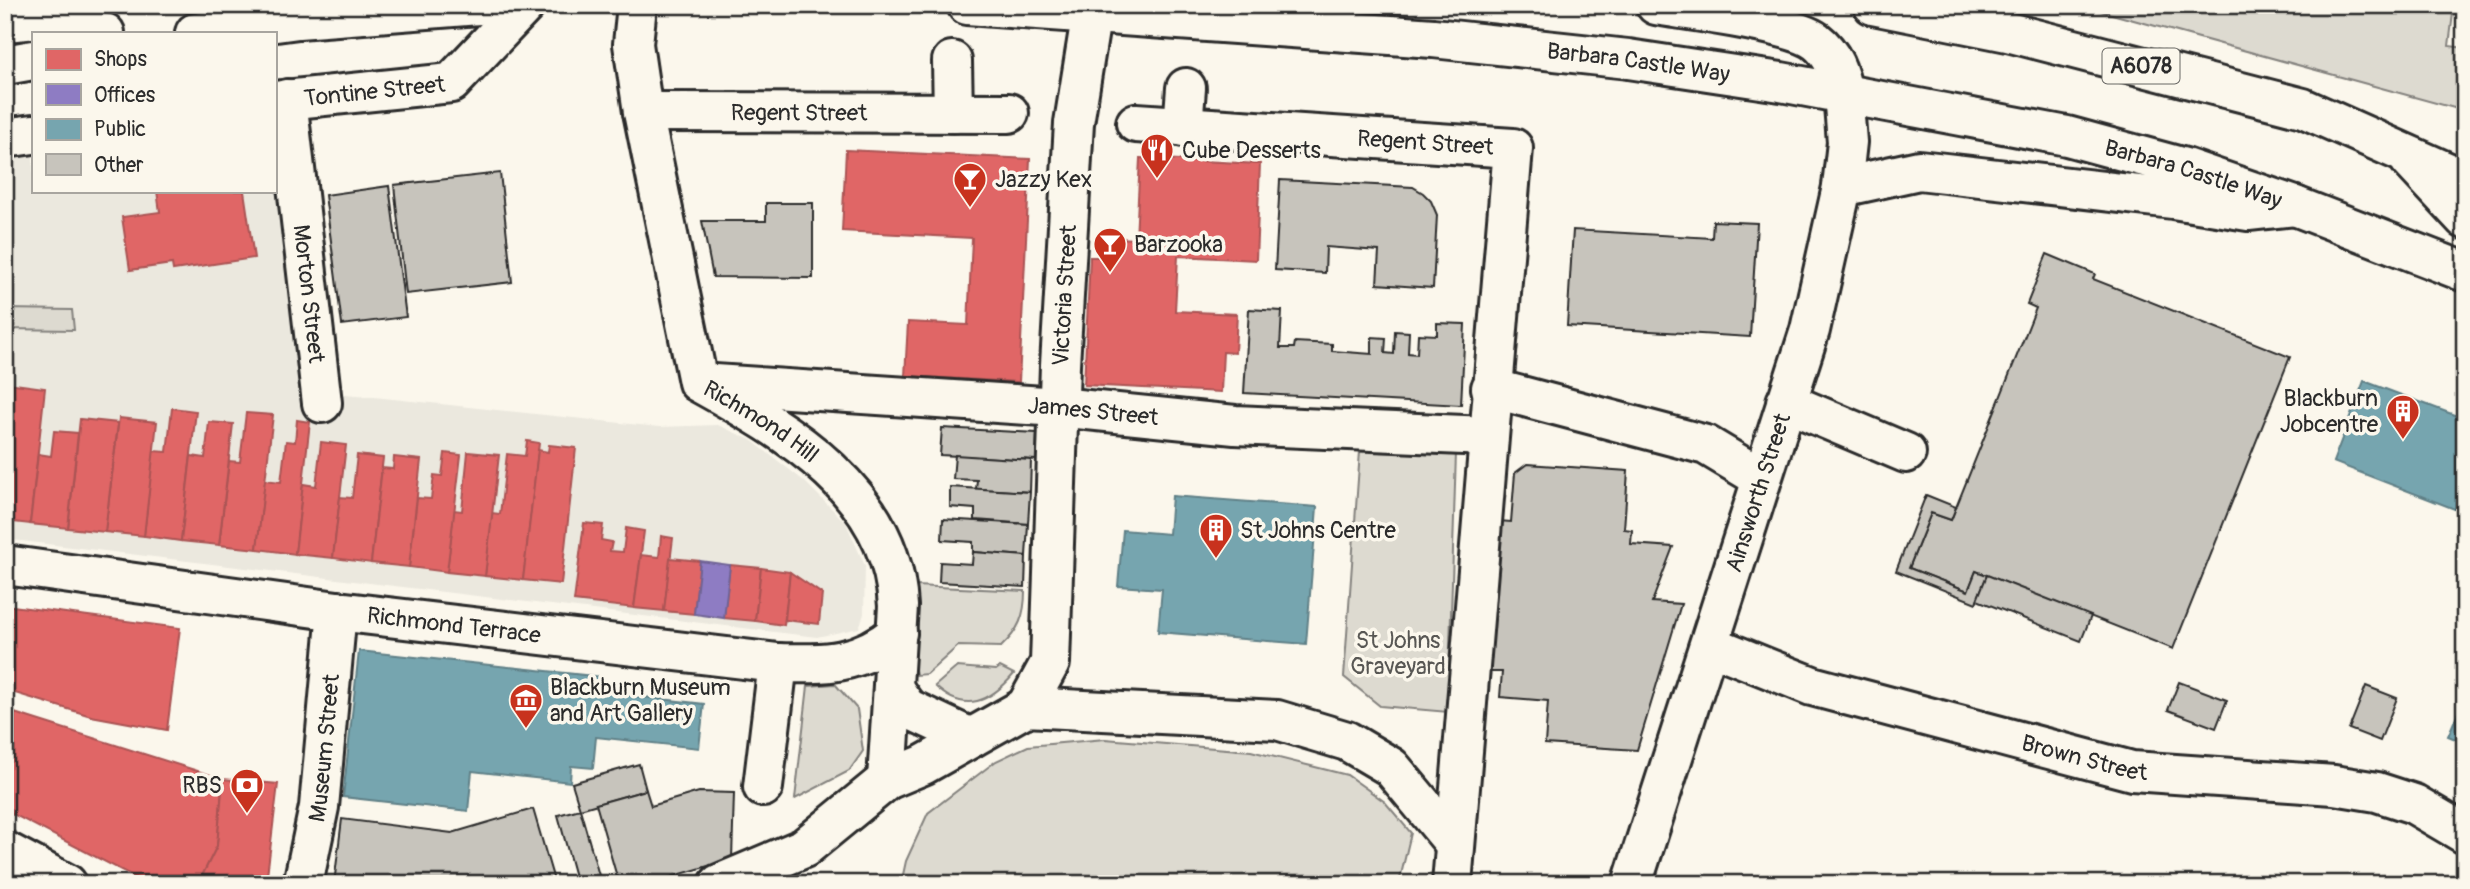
<svg xmlns="http://www.w3.org/2000/svg" width="2470" height="889" font-family="Pangolin,sans-serif">
	<rect width="100%" height="100%" fill="#fbf7ec"/>
	<filter id="ink" filterUnits="userSpaceOnUse"><feTurbulence type="fractalNoise" baseFrequency=".0143" numOctaves="2"/><feDisplacementMap in="SourceGraphic" scale="14" xChannelSelector="R" yChannelSelector="G"/><feConvolveMatrix kernelMatrix="1 2 1 2 8 2 1 2 1" color-interpolation-filters="sRGB"/></filter>
	<g filter="url(#ink)">
		<polygon fill="#ebe8de" points="33,122 33,191 275,191 275,128 308,390 659,427 718,425 751,440 804,481 846,523 865,566 864,614 859,628 817,637 5,539 5,126"/>
		<g fill="#dddad0" stroke="#84827e" stroke-width="2">
			<polygon points="2079,5 2454,5 2449,46 2465,48 2465,111"/>
			<polygon points="5,309 72,310 74,330 5,329"/>
			<polygon points="1360,451 1456,452 1448,712 1380,706 1344,677"/>
			<path d="M915,586L1025,591C1025,616 1019,630 1001,647L958,646L927,674L916,675L912,654Z"/>
			<path d="M957,667L996,670L1000,667L1014,674C991,701 965,715 935,686Z"/>
			<polygon points="835,684 857,709 863,751 849,771 795,799 808,686"/>
			<polygon points="1105,739 1251,751 1347,775 1385,802 1411,833 1400,879 1396,884 901,884 906,861 928,813 996,761 1028,746"/>
		</g>
		<g fill="#e06666" stroke="#aa5454" stroke-width="2">
			<polygon points="846,150 1030,159 1019,382 905,376 908,322 968,325 972,238 842,231"/>
			<polygon points="1140,158 1260,164 1256,260 1178,256 1175,311 1237,314 1235,353 1223,352 1221,392 1084,385 1090,257 1100,257 1101,237 1136,239"/>
			<polygon points="157,191 244,191 254,258 173,270 172,264 130,270 122,217 160,212"/>
			<polygon points="7,383 45,388 30,524 5,521"/>
			<polygon points="172,408 196,411 181,541 144,536 153,451 167,452"/>
			<polygon points="246,413 273,415 257,549 219,545 229,461 240,462"/>
			<polygon points="119,418 157,422 144,536 105,532"/>
			<polygon points="80,419 118,423 105,532 68,528"/>
			<polygon points="297,420 310,422 295,554 257,549 265,480 281,482 286,441 295,442"/>
			<polygon points="209,422 233,424 219,545 181,541 191,456 205,458"/>
			<polygon points="54,431 78,433 68,528 30,524 38,454 51,456"/>
			<polygon points="527,441 539,443 523,580 485,576 492,513 500,514 507,454 525,456"/>
			<polygon points="321,442 346,445 333,558 295,554 303,484 316,486"/>
			<polygon points="549,445 576,448 561,584 523,580 538,450 548,452"/>
			<polygon points="468,452 499,455 485,576 447,572 454,510 462,511"/>
			<polygon points="445,453 461,455 447,572 409,567 417,498 431,499 434,475 442,476"/>
			<polygon points="357,455 383,458 371,563 333,558 340,497 352,498"/>
			<polygon points="394,457 421,460 409,567 371,563 382,468 393,469"/>
			<polygon points="584,523 603,525 601,540 612,542 610,551 623,552 626,528 644,531 634,608 574,601"/>
			<polygon points="661,536 673,538 664,611 634,608 641,555 659,557"/>
			<polygon points="670,558 700,561 694,614 664,611"/>
			<polygon points="730,565 761,568 755,621 724,618"/>
			<polygon points="761,568 790,572 784,625 755,621"/>
			<polygon points="790,572 822,594 819,624 785,620"/>
			<polygon points="5,605 180,628 167,730 91,716 5,690"/>
			<polygon points="5,710 223,779 217,846 198,884 148,884 5,810"/>
			<polygon points="223,779 278,784 266,884 198,884 217,846"/>
		</g>
		<polygon fill="#8e7cc3" stroke="#706495" stroke-width="2" points="700,561 730,565 724,618 694,614"/>
		<g fill="#76a5af" stroke="#608087" stroke-width="2">
			<polygon points="2364,381 2465,419 2465,513 2333,462"/>
			<polygon points="1172,496 1317,507 1306,644 1158,632 1162,589 1118,586 1123,530 1169,534"/>
			<polygon points="359,651 602,677 600,692 704,704 699,748 596,737 593,768 571,766 570,782 472,771 468,811 343,797"/>
			<polygon points="2465,696 2465,743 2448,736"/>
		</g>
		<g fill="#c7c4bc" stroke="#2b2b2b" stroke-width="2">
			<polygon points="500,173 512,282 406,294 394,185"/>
			<polygon points="1280,180 1413,187 1423,193 1431,201 1437,215 1433,288 1377,284 1379,251 1326,247 1325,273 1275,270"/>
			<polygon points="389,186 406,317 342,325 325,195"/>
			<polygon points="766,203 813,203 813,278 713,277 702,221 766,221"/>
			<polygon points="1713,221 1757,223 1750,337 1567,326 1573,230 1712,238"/>
			<polygon points="2047,254 2095,274 2093,279 2290,357 2173,649 1976,571 1968,591 1909,568 1931,513 1951,520 2036,308 2027,304"/>
			<polygon points="1249,309 1282,311 1280,348 1294,348 1295,342 1332,344 1332,351 1372,354 1372,337 1386,338 1385,353 1394,354 1395,331 1409,332 1408,353 1417,354 1418,334 1437,335 1437,323 1465,324 1461,405 1244,393"/>
			<polygon points="942,428 1037,433 1036,460 940,455"/>
			<polygon points="955,455 1031,460 1030,492 976,489 977,480 953,479"/>
			<polygon points="1527,464 1628,471 1624,529 1632,530 1631,544 1673,547 1652,602 1681,604 1637,750 1545,744 1548,701 1500,697 1502,672 1490,672 1499,521 1511,522 1515,473"/>
			<polygon points="950,487 1030,492 1028,524 975,520 975,509 950,507"/>
			<polygon points="1926,495 1956,507 1951,520 1931,513 1909,568 1968,591 1976,571 1987,575 1976,603 1896,571"/>
			<polygon points="943,519 1028,524 1026,556 973,552 973,542 942,540"/>
			<polygon points="973,552 1026,556 1025,587 939,582 940,562 972,564"/>
			<polygon points="1987,575 2091,616 2081,641 1977,600"/>
			<polygon points="2179,682 2227,700 2216,728 2168,710"/>
			<polygon points="2366,686 2397,698 2380,741 2349,729"/>
			<polygon points="639,764 646,790 580,809 572,783"/>
			<polygon points="646,790 651,806 699,792 734,793 732,859 647,884 619,884 596,804"/>
			<polygon points="533,809 555,884 334,884 342,819 452,833"/>
			<polygon points="580,809 600,879 584,884 577,884 558,815"/>
		</g>
		<g fill="none" stroke-linecap="round" stroke-linejoin="round">
			<defs>
				<g id="minor">
					<path id="s1" d="M637,5L633,44L643,112L698,382C789,432 892,492 898,606L887,780"/>
					<polyline points="952,61 953,113"/>
					<path id="s2" d="M287,99L322,403"/>
					<path id="s3" d="M275,101L451,83L525,5"/>
					<path id="s4" d="M643,112L1009,113"/>
					<path id="s5" d="M1136,123L1513,148L1452,884"/>
					<polyline points="1183,127 1186,88"/>
					<polyline points="5,138 33,134"/>
					<polyline points="1842,187 1919,170 2173,199 2248,211 2295,206"/>
					<path id="s6" d="M714,384L1058,407L1235,425L1487,436"/>
					<polyline points="1491,388 1706,445 1761,478"/>
					<polyline points="1786,402 1906,453"/>
					<path id="s7" d="M5,565L337,611L778,663C825,664 859,665 897,633"/>
					<path id="s8" d="M1710,645L1812,686L2132,771L2334,785L2377,792L2414,804L2465,834"/>
					<polyline points="893,688 907,708 971,738"/>
					<path id="s9" d="M1026,707L1050,663L1060,365L1074,123L1093,5"/>
					<polyline points="763,787 778,663"/>
					<polyline points="5,851 67,884"/>
					<path id="s10" d="M303,884L319,807L337,611"/>
					<polyline points="719,884 804,848 887,780 923,765 1026,707 1277,720 1347,741 1391,767 1455,844"/>
					<path id="s11" d="M1632,884L1810,330L1842,187L1847,142L1843,93"/>
				</g>
				<g id="trunk">
					<path id="s12" d="M967,5L1433,38L1628,59L1781,82L2067,136L2185,168L2295,206L2465,272"/>
					<path d="M1656,5C1691,11 1791,23 1816,41C1833,54 1839,73 1843,93"/>
					<polyline points="1873,5 2008,32 2303,108 2465,180"/>
					<polyline points="5,22 36,19 105,33"/>
					<polyline points="195,33 298,19 479,5"/>
					<polyline points="5,65 33,60"/>
					<polyline points="2410,160 2465,219"/>
				</g>
			</defs>
			<use href="#minor" stroke="#2b2b2b" stroke-width="44"/>
			<use href="#trunk" stroke="#2b2b2b" stroke-width="44"/>
			<use href="#minor" stroke="#fbf7ec" stroke-width="38"/>
			<use href="#trunk" stroke="#fbf7ec" stroke-width="38"/>
		</g>
	</g>
	<defs>
		<symbol id="restaurant-pin" viewBox="-11 -11 22 30"><path d="M0 17L-7.5 6A9.5 9.5 0 1 1 7.5 6Z" fill="#c8321e" stroke="#fbf7ec"/><path d="M-5-6h1v4h1v-4h1v4h1v-4h1v5L-1.5 .5V6h-2V.5L-5-1ZM5-6V6H3V1.5H1.5Q1.5-4 5-6Z" fill="#fff"/></symbol>
		<symbol id="bar-pin" viewBox="-11 -11 22 30"><path d="M0 17L-7.5 6A9.5 9.5 0 1 1 7.5 6Z" fill="#c8321e" stroke="#fbf7ec"/><path d="M-6-5H6L.8 .8V4.5H3.5V6h-7V4.5H-.8V.8Z" fill="#fff"/></symbol>
		<symbol id="building-pin" viewBox="-11 -11 22 30"><path d="M0 17L-7.5 6A9.5 9.5 0 1 1 7.5 6Z" fill="#c8321e" stroke="#fbf7ec"/><path d="M-4-6H4V6H1V3H-1V6H-4ZM-2.5-4.3h1.7v1.8h-1.7ZM.8-4.3h1.7v1.8H.8ZM-2.5-1h1.7V.8h-1.7ZM.8-1h1.7V.8H.8Z" fill="#fff"/></symbol>
		<symbol id="museum-pin" viewBox="-11 -11 22 30"><path d="M0 17L-7.5 6A9.5 9.5 0 1 1 7.5 6Z" fill="#c8321e" stroke="#fbf7ec"/><path d="M0-6L6-3V-2H-6V-3ZM-5-1h2V3h-2ZM-1-1h2V3h-2ZM3-1h2V3H3ZM-6 4H6V6H-6Z" fill="#fff"/></symbol>
		<symbol id="bank-pin" viewBox="-11 -11 22 30"><path d="M0 17L-7.5 6A9.5 9.5 0 1 1 7.5 6Z" fill="#c8321e" stroke="#fbf7ec"/><path d="M-6-4H6V4H-6ZM0-2.3a2.3 2.3 0 1 0 0 4.6a2.3 2.3 0 1 0 0-4.6Z" fill="#fff"/></symbol>
	</defs>
	<g fill-rule="evenodd">
		<use href="#restaurant-pin" x="1138" y="131" width="38" height="52"/>
		<use href="#bar-pin" x="951" y="160" width="38" height="52"/>
		<use href="#bar-pin" x="1091" y="225" width="38" height="52"/>
		<use href="#building-pin" x="2384" y="392" width="38" height="52"/>
		<use href="#building-pin" x="1197" y="511" width="38" height="52"/>
		<use href="#museum-pin" x="507" y="681" width="38" height="52"/>
		<use href="#bank-pin" x="228" y="766" width="38" height="52"/>
	</g>
	<g text-anchor="middle" dominant-baseline="central" stroke-width="7" stroke-linejoin="round" paint-order="stroke">
		<rect fill="#fbf7ec" stroke="#696865" stroke-width="2" x="2102.5" y="48.5" width="77" height="35" rx="5"/>
		<g font-size="21" font-weight="bold" fill="#2b2b2b">
			<text x="2141" y="66">A6078</text>
		</g>
		<g font-size="23" fill="#2b2b2b" stroke="#fbf7ec">
			<text stroke="none"><textPath href="#s12" startOffset="674">Barbara Castle Way</textPath></text>
			<text stroke="none"><textPath href="#s3" startOffset="100">Tontine Street</textPath></text>
			<text stroke="none"><textPath href="#s4" startOffset="156">Regent Street</textPath></text>
			<text stroke="none"><textPath href="#s5" startOffset="290">Regent Street</textPath></text>
			<text stroke="none"><textPath href="#s12" startOffset="1241">Barbara Castle Way</textPath></text>
			<text stroke="none"><textPath href="#s2" startOffset="196">Morton Street</textPath></text>
			<text stroke="none"><textPath href="#s9" startOffset="418">Victoria Street</textPath></text>
			<text stroke="none"><textPath href="#s6" startOffset="380">James Street</textPath></text>
			<text stroke="none"><textPath href="#s1" startOffset="458">Richmond Hill</textPath></text>
			<text stroke="none"><textPath href="#s11" startOffset="411">Ainsworth Street</textPath></text>
			<text stroke="none"><textPath href="#s7" startOffset="453">Richmond Terrace</textPath></text>
			<text stroke="none"><textPath href="#s10" startOffset="138">Museum Street</textPath></text>
			<text stroke="none"><textPath href="#s8" startOffset="392">Brown Street</textPath></text>
		</g>
		<g font-size="23" fill="#2b2b2b" stroke="#fbf7ec" text-anchor="start">
			<text x="1182" y="150">Cube Desserts</text>
			<text x="995" y="179">Jazzy Kex</text>
			<text x="1134" y="244">Barzooka</text>
			<text x="2378" y="398" text-anchor="end">Blackburn<tspan x="2378" dy="26">Jobcentre</tspan></text>
			<text x="1240" y="530">St Johns Centre</text>
			<text x="550" y="687">Blackburn Museum<tspan x="550" dy="26">and Art Gallery</tspan></text>
			<text x="222" y="785" text-anchor="end">RBS</text>
		</g>
		<g font-size="23" fill="#585754" stroke="#fbf7ec">
			<text x="1398" y="640">St Johns<tspan x="1398" dy="26">Graveyard</tspan></text>
		</g>
	</g>
	<rect width="2470" height="889" fill="none" stroke="#fbf7ec" stroke-width="28"/>
	<rect x="14" y="14" width="2442" height="861" fill="none" stroke="#2b2b2b" stroke-width="2.5" filter="url(#ink)"/>
	<rect x="32" y="32" width="245" height="161" fill="#fbf7ec" stroke="#a8a59f" stroke-width="2"/>
	<rect x="46" y="49" width="35" height="21" fill="#e06666" stroke="#a8a59f" stroke-width="2"/>
	<text x="94" y="66" font-size="21" fill="#2b2b2b">Shops</text>
	<rect x="46" y="84" width="35" height="21" fill="#8e7cc3" stroke="#a8a59f" stroke-width="2"/>
	<text x="94" y="102" font-size="21" fill="#2b2b2b">Offices</text>
	<rect x="46" y="119" width="35" height="21" fill="#76a5af" stroke="#a8a59f" stroke-width="2"/>
	<text x="94" y="136" font-size="21" fill="#2b2b2b">Public</text>
	<rect x="46" y="154" width="35" height="21" fill="#c7c4bc" stroke="#a8a59f" stroke-width="2"/>
	<text x="94" y="172" font-size="21" fill="#2b2b2b">Other</text>
</svg>
